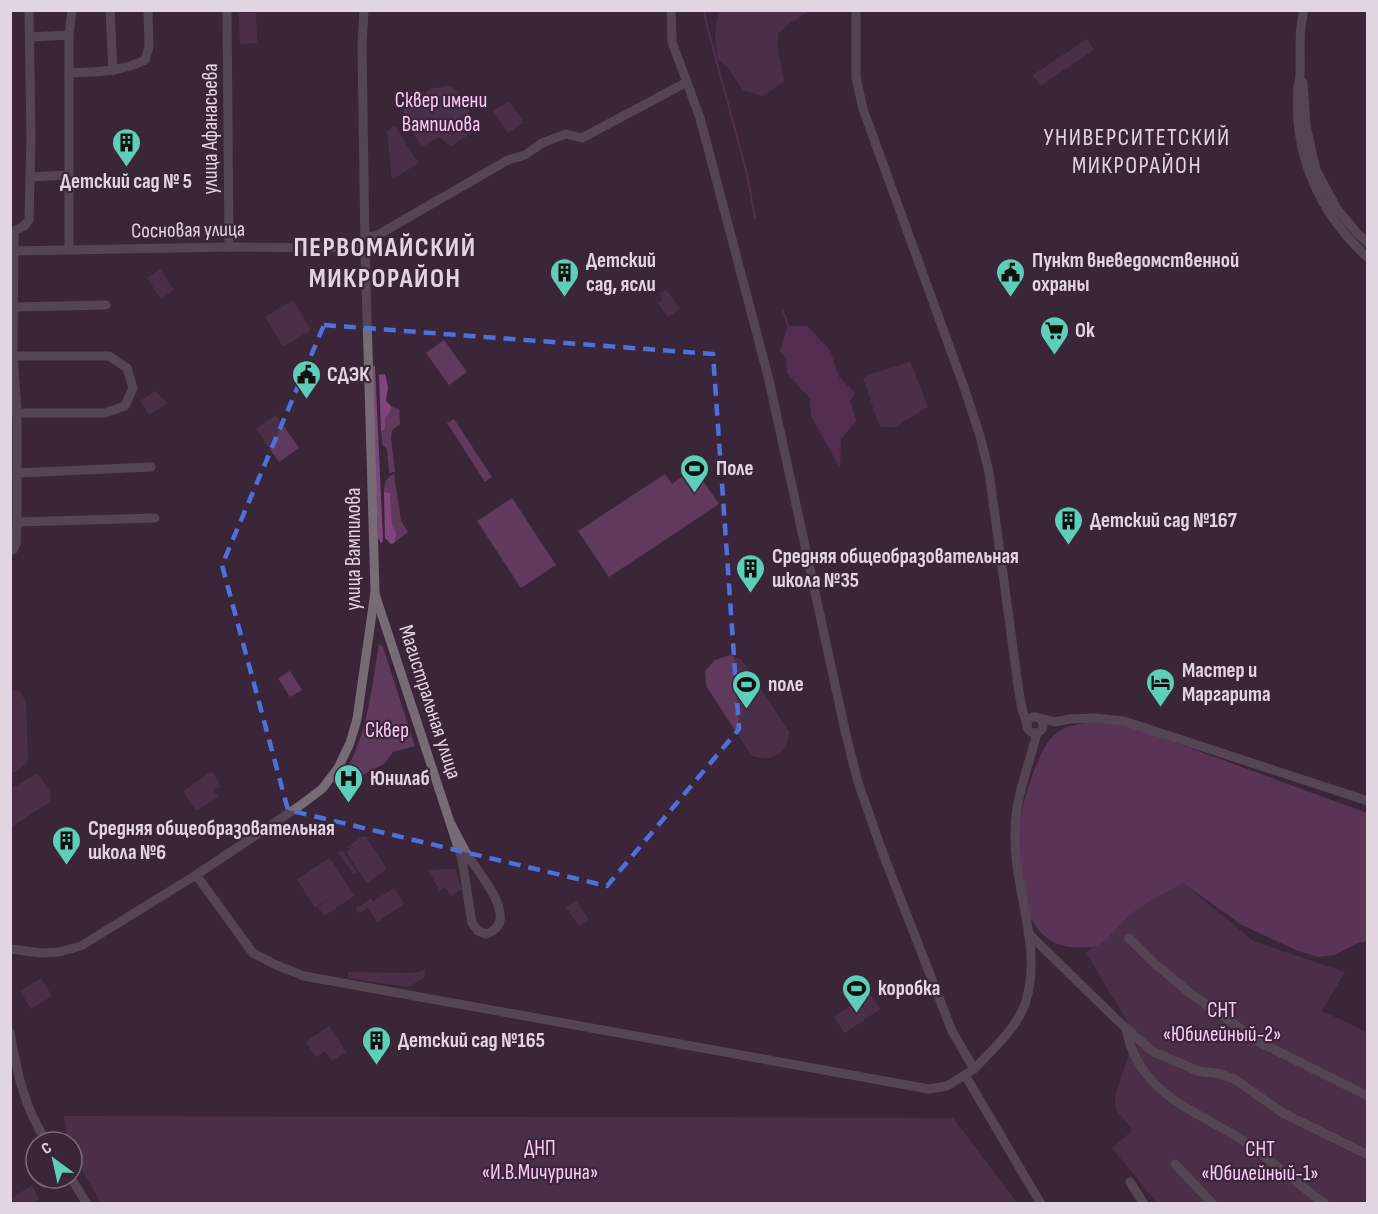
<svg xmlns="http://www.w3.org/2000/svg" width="1378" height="1214" font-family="'Sofia Sans Condensed',sans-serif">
	<rect width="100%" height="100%" fill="#3b2639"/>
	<g fill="#603a5d">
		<polygon points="721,11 809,11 789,24 778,34 778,50 784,82 762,96 743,90 728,68 718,59 715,37 717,19"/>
		<polygon points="239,13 256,13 257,43 240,44"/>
		<polygon points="1087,39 1094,50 1040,86 1033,75"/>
		<path d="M447,86L455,89L469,109L468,117L476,130L451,146L439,137L422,147C411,128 398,120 406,97L418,100L430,89Z"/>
		<polygon points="509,101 524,122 508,133 493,111"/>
		<polygon points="395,126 418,163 392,180 387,131"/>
		<polygon points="160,269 174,290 161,299 147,278"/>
		<polygon points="665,290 667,291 680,309 668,317 658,303 663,299 659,294"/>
		<polygon points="293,300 311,330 283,347 265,317"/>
		<polygon points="444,340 467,372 449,385 426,353"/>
		<path d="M910,361L928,407L895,427H881C873,412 870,395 863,378C878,370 895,368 910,361Z"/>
		<polygon points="155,391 168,403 149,415 140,401"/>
		<polygon points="392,407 399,409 400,424 392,430 391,438 395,472 389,473 387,449 382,444 381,432 385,429 385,418 389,414"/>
		<polygon points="276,415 299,448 279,462 256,429"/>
		<polygon points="454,419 492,477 485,482 447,423"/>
		<polygon points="694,468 719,504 609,577 578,531 665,474 672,484"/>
		<path d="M394,474L401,521L408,532L394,543L397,534L392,525L390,494L384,492C384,483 386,477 394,474Z"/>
		<polygon points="512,498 556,565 521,588 477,521"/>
		<path d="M379,644L383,647L415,746L393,752L384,764L343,785L341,783L335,788V783C366,754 372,684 379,644Z"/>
		<path d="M730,655L742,660L789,732C787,755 773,762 752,756L706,686L705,671L715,660Z"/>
		<polygon points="290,671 302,690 290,697 278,678"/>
		<polygon points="10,691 19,691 26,701 28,762 16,772 11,772"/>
		<polygon points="212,771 221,786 214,790 218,797 196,811 183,791"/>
		<polygon points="36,774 39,775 51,794 50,802 11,827 11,789"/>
		<polygon points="363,836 371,839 367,839 387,869 367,883 346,852 344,853 357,872 354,874 338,853 341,851 346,852 365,839 349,849 347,847"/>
		<polygon points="328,859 332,861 354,896 324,916 318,907 341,891 315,908 297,879"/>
		<polygon points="455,869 462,889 451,896 445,887 440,891 428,870"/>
		<polygon points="1171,873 1253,941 1345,972 1322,1011 1367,1032 1367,1203 1157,1203 1112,1148 1133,1130 1116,1110 1115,1097 1135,1034 1086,953"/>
		<polygon points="394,888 404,904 377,922 368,908 359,913 356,911 357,906 358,908 371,898 373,901"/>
		<polygon points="576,901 589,920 579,926 566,907"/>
		<polygon points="425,970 424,978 408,987 348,978 348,972 412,973"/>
		<polygon points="41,978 52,996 31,1009 20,991"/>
		<polygon points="869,993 880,1009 845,1033 834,1017"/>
		<polygon points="329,1026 346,1052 332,1061 325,1051 316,1057 306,1042"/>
		<polygon points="64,1116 953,1118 1017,1203 101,1203 72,1152 72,1142 68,1142"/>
		<path d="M32,1185L39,1199C30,1205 20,1205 11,1199Z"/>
	</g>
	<g fill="#80467b">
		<polygon points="371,366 375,366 383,541 381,543 378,538"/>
		<polygon points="385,374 388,387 386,401 392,407 389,414 385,418 385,429 381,432 379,375"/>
		<polygon points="384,492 390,493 392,525 397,534 394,543 391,544 385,538"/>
		<path d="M1091,722H1109L1141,730L1367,813V941L1358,943L1335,955L1318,957L1296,950L1242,925L1183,883C1165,892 1148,901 1132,913C1123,920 1106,942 1098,945C1091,948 1079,948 1071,947C1026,943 1017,884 1017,848C1016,822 1035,754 1053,736C1063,726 1078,724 1091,722Z"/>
	</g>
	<polygon fill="#6f376b" points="788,326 807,326 830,350 839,377 855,393 850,401 856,421 841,439 840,468 811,416 810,399 787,373 786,359 780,351"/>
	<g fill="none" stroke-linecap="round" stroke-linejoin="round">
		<g stroke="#6f376b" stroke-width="2">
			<polyline points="705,10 705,18 747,174 755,218"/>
			<polyline points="783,310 788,326"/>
		</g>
		<g stroke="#776c76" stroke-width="9">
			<polyline points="110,10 113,71"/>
			<polyline points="227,10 229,247"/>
			<polyline points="856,10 856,77 863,109 964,387 980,436 989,472 1019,692 1022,709 1027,724"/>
			<path d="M1304,10C1298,33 1301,52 1300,75C1300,79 1298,84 1298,88C1293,155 1319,213 1368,258"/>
			<polyline points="30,37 69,35"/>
			<path d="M69,73C95,72 121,72 145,60L149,47L148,10"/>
			<polyline points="1303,82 1306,126 1316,170 1337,209 1357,233 1368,243"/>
			<polyline points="30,177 69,175"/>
			<polyline points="10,233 24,226 29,220 31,139 29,10"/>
			<polyline points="365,237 376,236 508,160 525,155 542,143 566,134 582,138 687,82"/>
			<polyline points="69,250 69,35 72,10"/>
			<polyline points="10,251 229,247 365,248"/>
			<polyline points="14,307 106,305"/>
			<polyline points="10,413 105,413 125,406 133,388 127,368 109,356 13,356"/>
			<polyline points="17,473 151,467"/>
			<polyline points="17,522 155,518"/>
			<polyline points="10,551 13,550 16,544 17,522 17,413 13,356 14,233"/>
			<path d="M375,594L462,859L472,923L478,931L486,934C495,931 502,925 500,914C499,896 478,872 469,857C462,846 457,835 451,824"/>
			<circle cx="1035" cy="725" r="8"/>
			<polyline points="1040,718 1055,722 1069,719 1094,718 1124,721 1368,801"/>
			<polyline points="196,875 253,953 276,965 304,976 929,1089 947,1086 974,1069 952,1031 882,851 858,782 846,735 769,380 700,118 672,42 671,10"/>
			<polyline points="1028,933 1116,1019 1152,1051 1198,1071 1221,1074 1234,1079 1283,1113 1368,1155"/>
			<polyline points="1129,938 1153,962 1191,994 1261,1043 1368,1096"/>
			<polyline points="10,949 41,953 59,952 81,946 196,875 298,807 322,789 338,768 350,743 357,719 375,592 365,248 362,45 364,10"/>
			<path d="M1126,1028C1137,1091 1191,1109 1241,1139C1252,1146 1263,1156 1274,1164C1291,1178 1308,1191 1325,1204"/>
			<path d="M10,1032C17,1072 24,1108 47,1142"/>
			<path d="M974,1069C992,1050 1016,1029 1025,1004C1044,948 1013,888 1015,832C1015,799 1029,765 1037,733"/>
			<polyline points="965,1075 1041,1204"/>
			<polyline points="1175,1164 1213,1204"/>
			<polyline points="71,1178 87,1204"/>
			<polyline points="1130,1182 1144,1204"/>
		</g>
	</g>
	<path d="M0 0H1378V1214H0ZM324,325L713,354L739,729L607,886L288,810L222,565Z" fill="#3b2639" fill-opacity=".55" fill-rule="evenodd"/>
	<path fill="none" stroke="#4e70da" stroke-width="4.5" stroke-dasharray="12 8" stroke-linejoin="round" d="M324,325L713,354L739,729L607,886L288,810L222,565Z"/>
	<defs>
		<symbol id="building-pin" viewBox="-11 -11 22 30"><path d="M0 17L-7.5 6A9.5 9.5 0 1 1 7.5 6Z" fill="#5cceba" stroke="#3b2639"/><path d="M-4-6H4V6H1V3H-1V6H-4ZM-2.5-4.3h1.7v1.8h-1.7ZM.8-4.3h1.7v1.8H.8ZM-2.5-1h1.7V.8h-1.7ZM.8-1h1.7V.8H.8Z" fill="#111"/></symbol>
		<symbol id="civic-pin" viewBox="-11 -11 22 30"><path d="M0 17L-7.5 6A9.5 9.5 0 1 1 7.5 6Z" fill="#5cceba" stroke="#3b2639"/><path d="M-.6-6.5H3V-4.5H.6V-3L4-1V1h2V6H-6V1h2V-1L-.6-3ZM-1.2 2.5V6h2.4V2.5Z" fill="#111"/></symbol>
		<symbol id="supermarket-pin" viewBox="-11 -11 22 30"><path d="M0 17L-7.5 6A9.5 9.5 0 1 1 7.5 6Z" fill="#5cceba" stroke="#3b2639"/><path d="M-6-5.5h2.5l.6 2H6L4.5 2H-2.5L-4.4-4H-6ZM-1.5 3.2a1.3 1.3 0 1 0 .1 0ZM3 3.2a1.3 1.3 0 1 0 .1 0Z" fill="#111"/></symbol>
		<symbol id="stadium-pin" viewBox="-11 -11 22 30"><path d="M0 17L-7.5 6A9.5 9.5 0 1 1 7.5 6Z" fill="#5cceba" stroke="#3b2639"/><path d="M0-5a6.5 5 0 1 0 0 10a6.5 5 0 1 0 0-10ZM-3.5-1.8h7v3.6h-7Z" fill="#111"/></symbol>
		<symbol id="hotel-pin" viewBox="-11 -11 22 30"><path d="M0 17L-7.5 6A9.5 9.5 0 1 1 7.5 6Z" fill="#5cceba" stroke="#3b2639"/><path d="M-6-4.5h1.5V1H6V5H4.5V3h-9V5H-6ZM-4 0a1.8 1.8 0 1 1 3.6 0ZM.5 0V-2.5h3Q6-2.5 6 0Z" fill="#111"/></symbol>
		<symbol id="hospital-pin" viewBox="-11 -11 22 30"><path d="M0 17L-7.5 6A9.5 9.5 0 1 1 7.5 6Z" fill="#5cceba" stroke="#3b2639"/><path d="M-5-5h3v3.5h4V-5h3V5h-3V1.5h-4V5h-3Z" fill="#111"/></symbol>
	</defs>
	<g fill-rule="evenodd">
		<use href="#building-pin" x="110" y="126" width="33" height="45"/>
		<use href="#building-pin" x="548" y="256" width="33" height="45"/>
		<use href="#civic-pin" x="994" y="256" width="33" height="45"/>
		<use href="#supermarket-pin" x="1038" y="314" width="33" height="45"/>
		<use href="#civic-pin" x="290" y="358" width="33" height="45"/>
		<use href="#stadium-pin" x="678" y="452" width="33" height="45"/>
		<use href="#building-pin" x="1052" y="504" width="33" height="45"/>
		<use href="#building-pin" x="734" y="552" width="33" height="45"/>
		<use href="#hotel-pin" x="1144" y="666" width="33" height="45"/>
		<use href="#stadium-pin" x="730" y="668" width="33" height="45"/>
		<use href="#hospital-pin" x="332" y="762" width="33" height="45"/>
		<use href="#building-pin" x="50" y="824" width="33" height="45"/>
		<use href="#stadium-pin" x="840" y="972" width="33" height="45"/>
		<use href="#building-pin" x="360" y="1024" width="33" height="45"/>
	</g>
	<g text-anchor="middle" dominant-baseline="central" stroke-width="4.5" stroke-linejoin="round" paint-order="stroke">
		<g font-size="21" fill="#fecbf9" stroke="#3b2639">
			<text x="441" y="100">Сквер имени<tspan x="441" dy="24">Вампилова</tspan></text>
			<text x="387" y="730">Сквер</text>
			<text x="1222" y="1010">СНТ<tspan x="1222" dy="24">«Юбилейный-2»</tspan></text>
			<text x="540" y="1148">ДНП<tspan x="540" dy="24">«И.В.Мичурина»</tspan></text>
			<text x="1260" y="1149">СНТ<tspan x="1260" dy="24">«Юбилейный-1»</tspan></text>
		</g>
		<g font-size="21" fill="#e2d4e0" stroke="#3b2639">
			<text transform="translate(210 129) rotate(-90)">улица Афанасьева</text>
			<text transform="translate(188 230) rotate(-1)">Сосновая улица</text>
			<text transform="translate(353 549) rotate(-90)">улица Вампилова</text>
			<text transform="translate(430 702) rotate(72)">Магистральная улица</text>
		</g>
		<g font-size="21" font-weight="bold" fill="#e2d4e0" stroke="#3b2639" text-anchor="start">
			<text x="126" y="181" text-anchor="middle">Детский сад № 5</text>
			<text x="586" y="260">Детский<tspan x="586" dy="24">сад, ясли</tspan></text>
			<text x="1032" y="260">Пункт вневедомственной<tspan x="1032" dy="24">охраны</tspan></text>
			<text x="1075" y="330">Ok</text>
			<text x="327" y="374">СДЭК</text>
			<text x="716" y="468">Поле</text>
			<text x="1090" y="520">Детский сад №167</text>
			<text x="772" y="556">Средняя общеобразовательная<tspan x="772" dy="24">школа №35</tspan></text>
			<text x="1182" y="670">Мастер и<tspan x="1182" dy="24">Маргарита</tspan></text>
			<text x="768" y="684">поле</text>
			<text x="370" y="778">Юнилаб</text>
			<text x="88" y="828">Средняя общеобразовательная<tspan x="88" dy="24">школа №6</tspan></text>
			<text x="878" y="988">коробка</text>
			<text x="398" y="1040">Детский сад №165</text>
		</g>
		<g font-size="24" letter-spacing="1.5" fill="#e2d4e0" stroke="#3b2639">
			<text x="1137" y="137">УНИВЕРСИТЕТСКИЙ<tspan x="1137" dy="28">МИКРОРАЙОН</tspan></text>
		</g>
		<g font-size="27" font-weight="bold" letter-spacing="1.5" fill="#e2d4e0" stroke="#3b2639">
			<text x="385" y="248">ПЕРВОМАЙСКИЙ<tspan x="385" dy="31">МИКРОРАЙОН</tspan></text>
		</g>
	</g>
	<rect width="1378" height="1214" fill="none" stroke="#e2d4e0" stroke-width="24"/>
	<g transform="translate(54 1160) rotate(327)"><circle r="28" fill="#3b2639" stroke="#7e6c7c" stroke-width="1.5"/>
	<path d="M0-4.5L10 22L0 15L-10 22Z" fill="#5cceba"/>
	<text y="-9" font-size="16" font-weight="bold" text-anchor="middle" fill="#e2d4e0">С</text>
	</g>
</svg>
